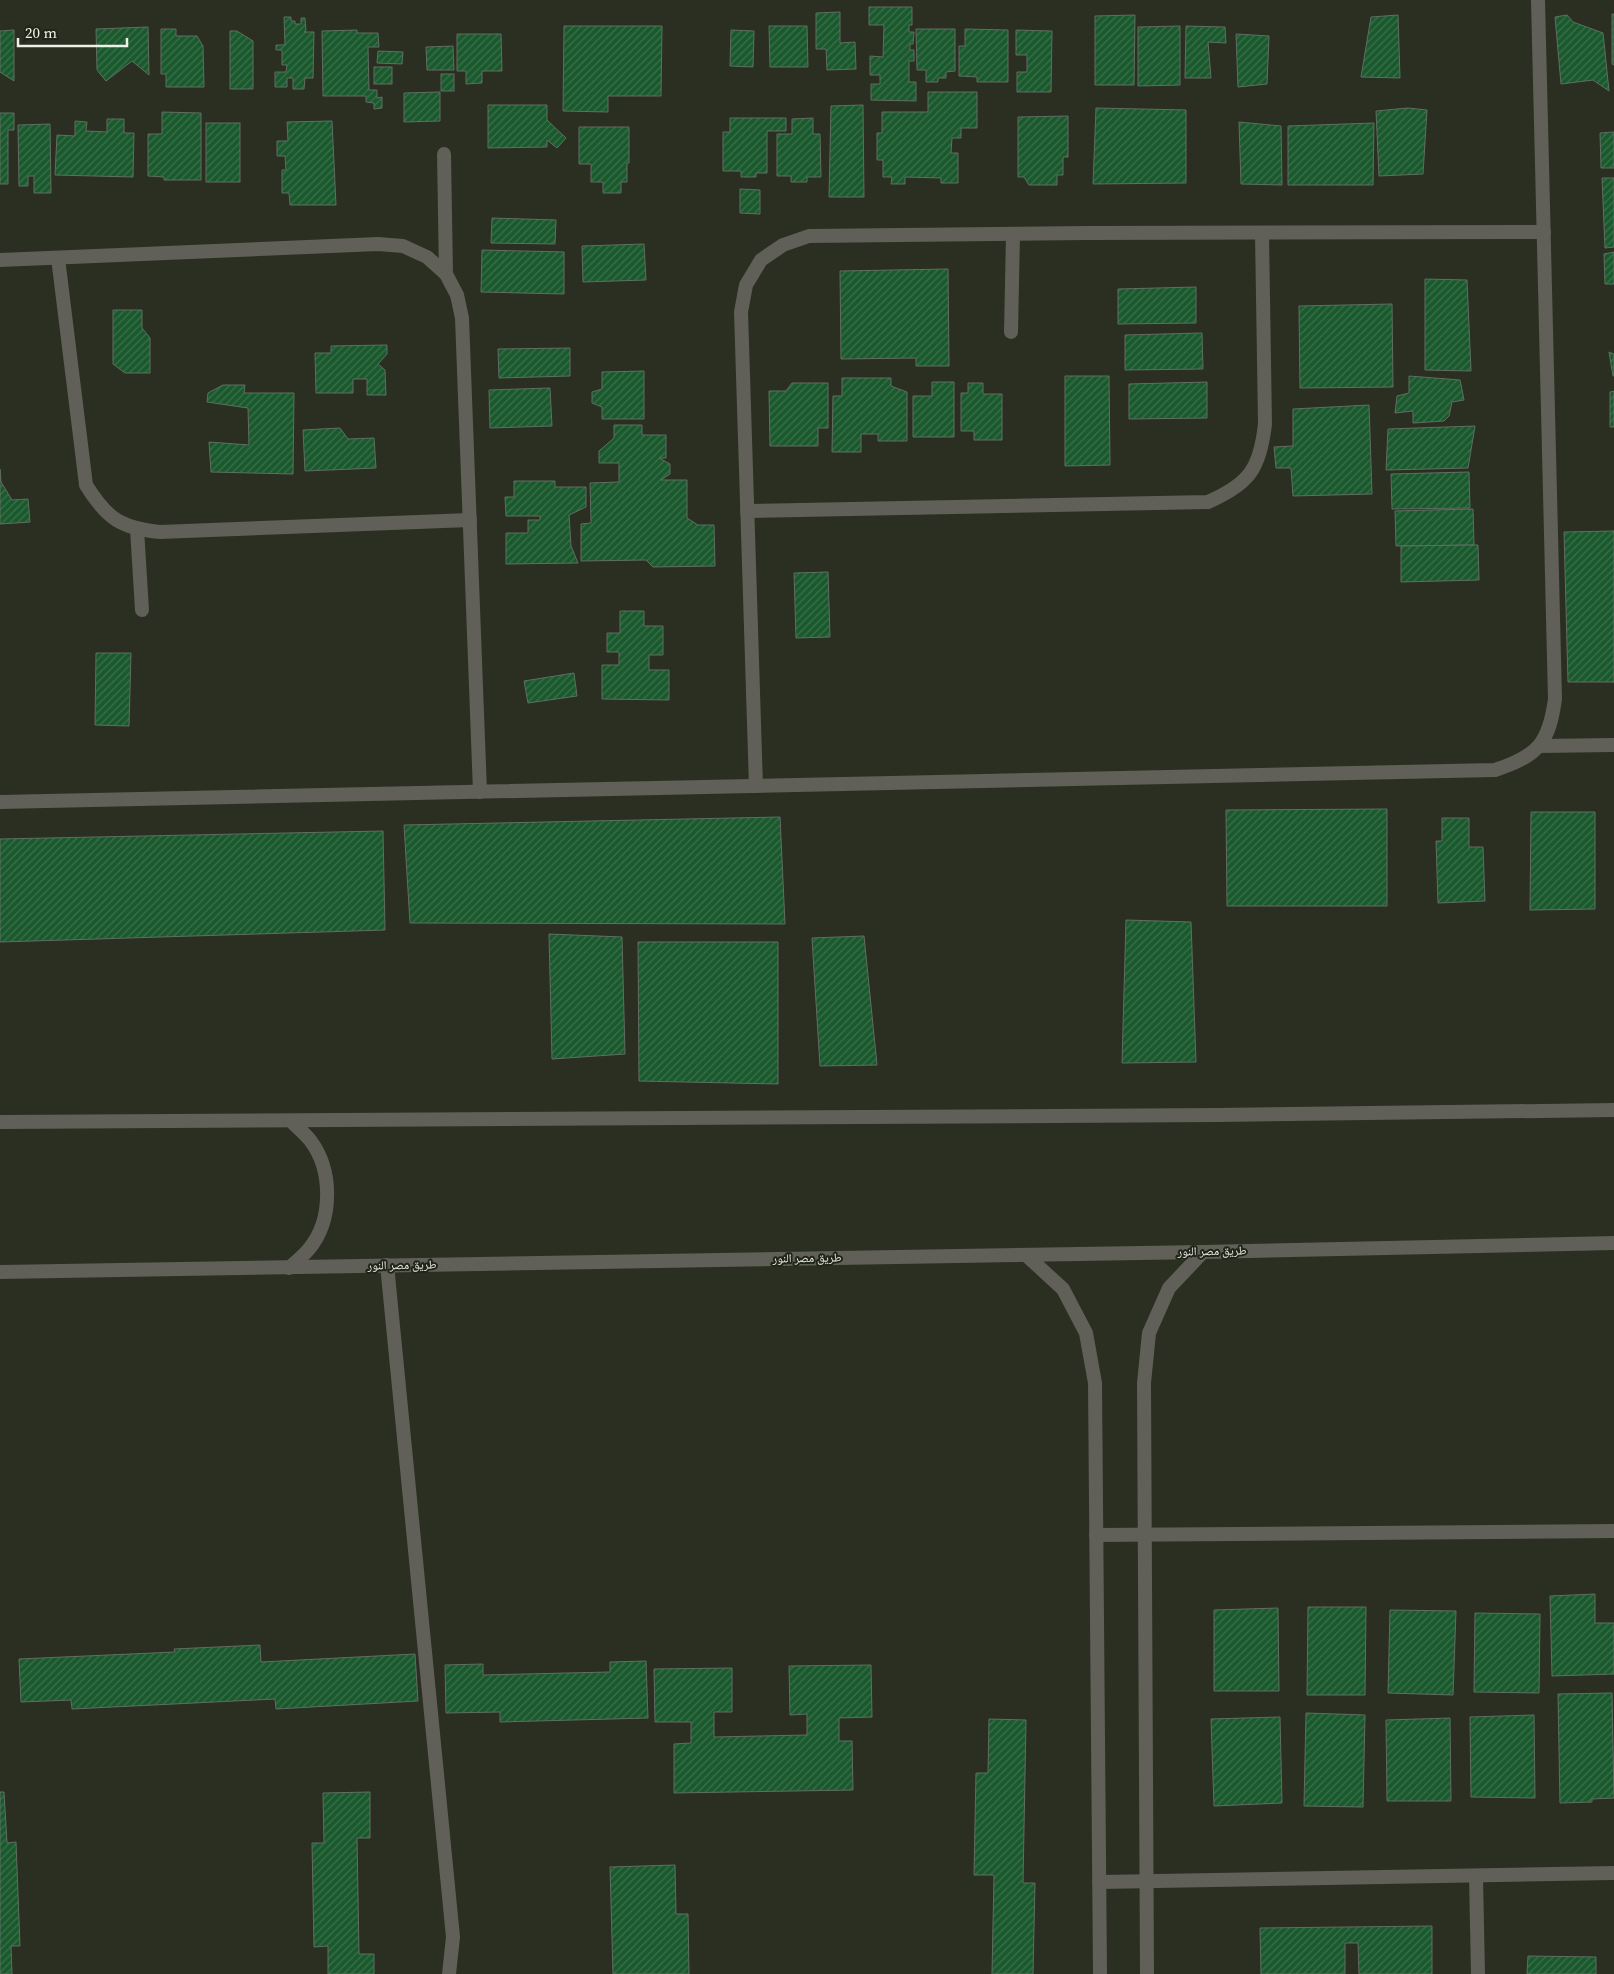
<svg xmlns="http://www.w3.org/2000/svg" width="1614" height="1974" font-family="'Source Serif 4','Noto Naskh Arabic',serif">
	<defs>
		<pattern id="building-hatch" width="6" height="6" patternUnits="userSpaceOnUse" patternTransform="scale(1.25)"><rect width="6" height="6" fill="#1a592d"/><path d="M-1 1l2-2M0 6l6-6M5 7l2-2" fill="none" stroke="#3b714b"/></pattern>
	</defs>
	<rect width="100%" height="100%" fill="#2a2f21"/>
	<g fill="url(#building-hatch)" stroke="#606e62">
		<polygon points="869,7 912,7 912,25 909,25 909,32 914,32 913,44 910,44 910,50 914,50 914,61 909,61 909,82 916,82 916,101 871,100 871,84 880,84 880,75 870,75 870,56 883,57 884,25 869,25"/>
		<polygon points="840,12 840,43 855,42 856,69 827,70 826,49 816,49 816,13"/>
		<polygon points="1612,14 1614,14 1614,65 1612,64"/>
		<polygon points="1135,15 1134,85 1095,85 1095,16"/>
		<polygon points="1398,15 1400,78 1361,77 1371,17"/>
		<polygon points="1567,15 1573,22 1603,33 1609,91 1593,80 1561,84 1555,17"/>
		<polygon points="284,17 291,17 291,21 295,21 295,24 301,24 301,18 305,18 306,31 304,32 314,32 313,78 305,78 304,89 293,89 293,78 287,78 287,87 275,87 275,72 286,72 287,65 282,65 282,50 276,50 276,45 285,45"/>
		<polygon points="564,26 662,26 661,96 608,96 608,112 563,111"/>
		<polygon points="769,26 807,26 808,67 770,67"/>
		<polygon points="1180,26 1180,85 1138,86 1138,27"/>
		<polygon points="1186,26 1225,27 1226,43 1208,42 1211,78 1185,78"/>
		<polygon points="148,27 149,75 132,61 106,81 97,70 96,29"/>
		<polygon points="161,29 176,29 176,36 197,36 203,46 204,87 166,87 166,74 161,74"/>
		<polygon points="916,29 955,29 955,71 946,72 946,78 938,78 938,82 926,82 926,70 917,70"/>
		<polygon points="965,29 1008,30 1008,82 977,82 977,77 959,76 959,46 965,46"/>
		<polygon points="14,30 14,81 0,72 0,31"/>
		<polygon points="357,30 357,33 378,33 379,47 368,47 369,90 377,90 377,98 382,97 382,108 374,109 374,103 366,102 366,96 323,96 322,31"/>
		<polygon points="731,30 754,31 753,67 730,66"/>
		<polygon points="1016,30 1052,31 1051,92 1017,92 1017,72 1027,72 1027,55 1016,55"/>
		<polygon points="230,31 237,31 253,41 253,89 230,89"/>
		<polygon points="457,34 501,34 502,71 482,71 482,83 466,84 466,71 457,71"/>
		<polygon points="1236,34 1269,36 1267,84 1238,87"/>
		<polygon points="453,46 454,70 427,70 426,47"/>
		<polygon points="378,51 403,52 402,64 377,63"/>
		<rect x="374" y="67" width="18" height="17"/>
		<rect x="441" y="74" width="13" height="17"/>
		<polygon points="440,92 440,121 404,122 404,93"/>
		<polygon points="928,92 977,92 977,128 961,128 961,138 952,138 951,153 958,153 958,183 941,183 941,178 905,177 905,184 891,184 892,177 883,177 883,160 877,160 877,133 882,133 882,112 928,112"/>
		<polygon points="488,105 547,105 547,120 566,138 557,148 547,140 547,147 488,148"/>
		<polygon points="863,105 864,197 829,197 831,106"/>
		<polygon points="1096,108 1186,110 1186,183 1093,184"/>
		<polygon points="1408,108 1427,110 1423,174 1379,176 1376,111"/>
		<polygon points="162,112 201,113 201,180 164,180 164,177 148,176 148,134 162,134"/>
		<polygon points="0,113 14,113 14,130 8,130 8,184 0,184"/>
		<polygon points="1068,116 1068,157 1063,157 1063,175 1057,175 1057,185 1029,185 1024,177 1018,177 1018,117"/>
		<polygon points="730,118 786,118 786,131 767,131 767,173 756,173 756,177 741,177 741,171 723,171 723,132 730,132"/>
		<polygon points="813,118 813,134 820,134 821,177 807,177 807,182 791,182 791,176 777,176 777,134 792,134 792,119"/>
		<polygon points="107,119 124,119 124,133 134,133 133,177 55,175 57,135 75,136 75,121 87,122 86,131 107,132"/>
		<polygon points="332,121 336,205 290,205 289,193 282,193 282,170 286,170 285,156 277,156 277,141 288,141 287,122"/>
		<polygon points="1239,122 1281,126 1282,185 1241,184"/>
		<rect x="206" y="123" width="34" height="59"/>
		<polygon points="1374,123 1373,185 1288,185 1288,126"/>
		<polygon points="50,124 51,193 34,193 34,176 28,176 28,186 19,186 18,125"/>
		<polygon points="579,127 629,127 629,163 627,163 627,182 621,182 621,193 603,193 603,182 591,182 591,164 579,164"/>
		<polygon points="1614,132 1614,168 1601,168 1600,133"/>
		<polygon points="1602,178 1614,178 1614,247 1605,248"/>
		<polygon points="740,189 760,190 760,214 740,213"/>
		<polygon points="492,218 556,220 555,244 491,243"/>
		<polygon points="644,244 646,280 583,282 582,246"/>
		<polygon points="482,250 564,252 564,294 481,292"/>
		<polygon points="1614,252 1614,284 1605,284 1604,254"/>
		<polygon points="948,269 949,366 916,366 916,358 841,359 840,271"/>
		<polygon points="1425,279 1467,280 1471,371 1425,370"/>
		<polygon points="1196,287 1196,323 1118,324 1118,289"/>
		<polygon points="1392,304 1393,387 1300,388 1299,306"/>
		<polygon points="113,310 142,310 142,328 150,338 150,373 125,373 113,364"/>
		<polygon points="1202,333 1203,369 1125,370 1125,335"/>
		<polygon points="387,345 387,354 378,364 385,370 386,395 367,395 367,379 353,379 353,393 316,393 315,353 331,353 331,346"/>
		<polygon points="570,348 570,376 499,378 498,349"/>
		<polygon points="1609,352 1614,354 1614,376 1613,376"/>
		<polygon points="644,371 644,419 602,419 602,407 592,403 592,392 602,389 602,372"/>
		<polygon points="1065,376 1109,376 1110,465 1065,466"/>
		<polygon points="1409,376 1460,380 1464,400 1452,402 1449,416 1444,421 1413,423 1413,411 1395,413 1397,396 1409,393"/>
		<polygon points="842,378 891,378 891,386 907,392 907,441 878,441 878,434 861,434 861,452 832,452 833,396 842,396"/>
		<polygon points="932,382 954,382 954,437 913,437 913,396 932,396"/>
		<polygon points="1207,382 1207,418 1129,419 1129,384"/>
		<polygon points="792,383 828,383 828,428 818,428 818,446 770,446 769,391 786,391"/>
		<polygon points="968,383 983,383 983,394 1002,394 1002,440 974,440 974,431 961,431 961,393 968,393"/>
		<polygon points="223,385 245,385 244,393 294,393 293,474 211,472 209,442 249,445 248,408 207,402 208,393"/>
		<polygon points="550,388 552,426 490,428 489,390"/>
		<polygon points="1614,391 1614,427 1610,427 1610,392"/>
		<polygon points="1369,405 1372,494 1293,496 1291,468 1276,468 1274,447 1293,446 1293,409"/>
		<polygon points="614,425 642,425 642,435 666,435 666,458 659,458 670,464 670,474 661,480 687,480 687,518 698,525 714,525 715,566 653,567 646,560 581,561 581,524 591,523 590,483 619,482 619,463 599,463 599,451 614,438"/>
		<polygon points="1475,426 1468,468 1386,470 1388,429"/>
		<polygon points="340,428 348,439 374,438 376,468 305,471 303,430"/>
		<polygon points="0,469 1,482 12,500 28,499 30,522 0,524"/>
		<polygon points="1469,472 1470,508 1392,509 1391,474"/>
		<polygon points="514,481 555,481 555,487 586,487 586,507 569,515 571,546 578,563 506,564 506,533 528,533 528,520 540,520 540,516 506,516 505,497 514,497"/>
		<polygon points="1473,509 1474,545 1396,546 1395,511"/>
		<polygon points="1614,531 1614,682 1568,682 1564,532"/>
		<polygon points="1478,545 1479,580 1401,582 1401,546"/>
		<polygon points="828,572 830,637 796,638 794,573"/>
		<polygon points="620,611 644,611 644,626 663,626 663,655 649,655 649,670 669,670 669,700 602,699 602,665 619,665 619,652 607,652 607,633 620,633"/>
		<polygon points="96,653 131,653 129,726 95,725"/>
		<polygon points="574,673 577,696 528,703 524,681"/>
		<polygon points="1387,809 1387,906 1227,906 1226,810"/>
		<polygon points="1531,812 1595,812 1595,909 1530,910"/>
		<polygon points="780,817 785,924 410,923 404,825"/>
		<polygon points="1442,818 1469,818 1469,847 1483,847 1485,901 1438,903 1436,841 1442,841"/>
		<polygon points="383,831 385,930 0,942 0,839"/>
		<polygon points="1126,920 1191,922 1196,1062 1122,1063"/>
		<polygon points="549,934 622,937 625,1054 552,1059"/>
		<polygon points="864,936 877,1065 820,1066 812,938"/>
		<polygon points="638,942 778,942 778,1084 639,1081"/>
		<polygon points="1595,1594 1595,1623 1614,1623 1614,1674 1552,1676 1550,1596"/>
		<polygon points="1308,1607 1366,1607 1365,1695 1307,1695"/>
		<polygon points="1278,1608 1279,1691 1214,1691 1214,1610"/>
		<polygon points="1390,1610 1456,1611 1453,1695 1388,1693"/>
		<polygon points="1475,1613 1540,1614 1539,1693 1474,1692"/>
		<polygon points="260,1645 261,1662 415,1654 418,1701 276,1709 275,1699 72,1709 71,1700 21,1702 19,1659 175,1652 174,1649"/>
		<polygon points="646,1661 648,1718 500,1722 500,1712 446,1713 445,1665 483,1664 483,1675 610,1672 610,1662"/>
		<polygon points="871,1665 872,1717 839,1718 839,1741 852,1741 853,1790 674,1793 674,1744 691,1743 691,1722 655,1722 654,1669 732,1668 732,1712 714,1712 714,1737 807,1735 807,1714 790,1715 789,1666"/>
		<polygon points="1612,1693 1614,1798 1592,1799 1592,1802 1560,1803 1558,1694"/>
		<polygon points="1306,1713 1365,1715 1363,1807 1304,1806"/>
		<polygon points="1534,1715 1535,1798 1471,1797 1470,1717"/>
		<polygon points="1280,1717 1282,1803 1214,1806 1211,1719"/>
		<polygon points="1450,1718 1451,1801 1387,1801 1386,1720"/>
		<polygon points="989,1719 1026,1720 1023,1883 1035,1883 1033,1974 992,1974 994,1875 974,1875 976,1773 988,1773"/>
		<polygon points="0,1792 4,1792 7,1843 16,1842 20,1946 11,1946 12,1974 0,1974"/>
		<polygon points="370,1792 370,1838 357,1838 359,1954 374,1954 374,1974 328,1974 328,1946 314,1947 312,1843 324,1843 323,1793"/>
		<polygon points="675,1865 676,1914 688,1914 689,1974 613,1974 610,1867"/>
		<polygon points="1432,1926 1432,1974 1359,1974 1358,1943 1345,1943 1345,1974 1261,1974 1260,1928"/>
		<polygon points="1528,1956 1596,1957 1596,1974 1527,1974"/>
	</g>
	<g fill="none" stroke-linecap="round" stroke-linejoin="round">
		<g stroke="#605f58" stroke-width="14">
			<polyline points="444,154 446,274"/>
			<polyline points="1011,332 1013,235"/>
			<polyline points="137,529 142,610"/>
			<polyline points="1539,746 1614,745"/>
		</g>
		<g stroke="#605f58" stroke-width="14">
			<path d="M58,258L86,485C107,519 121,528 160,532L470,520"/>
			<polyline points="0,260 378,244 403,246 427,257 446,274 457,295 462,318 480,792"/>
			<path d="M747,511L1208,502C1249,484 1260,469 1265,424L1262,234"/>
			<polyline points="756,786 741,312 746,285 761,260 783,245 809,236 1087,233 1544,232"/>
			<path d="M0,802L1495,770C1538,756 1549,743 1555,699L1538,0"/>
			<polyline points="1026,1255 1063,1289 1086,1333 1095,1383 1100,1974"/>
			<polyline points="387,1265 453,1937 449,1974"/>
			<polyline points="1096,1535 1614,1531"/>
			<polyline points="1476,1876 1478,1974"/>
			<polyline points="1099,1882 1614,1873"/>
			<polyline points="1147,1974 1144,1383 1149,1333 1169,1288 1203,1252"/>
		</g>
		<g stroke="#605f58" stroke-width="14">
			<polyline points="0,1122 1217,1115 1614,1110"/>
			<path d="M289,1268C296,1262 303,1256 309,1249C333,1220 333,1170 310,1140C304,1133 297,1127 291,1121"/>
			<polyline points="0,1272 1203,1252 1614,1243"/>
		</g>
	</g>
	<g text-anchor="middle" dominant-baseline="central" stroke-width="4" stroke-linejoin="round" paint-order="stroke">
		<g font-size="12" fill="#ecf0e7" stroke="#202518">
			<text transform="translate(1212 1251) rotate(-1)">طريق مصر النور</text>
			<text transform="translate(807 1258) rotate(-1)">طريق مصر النور</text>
			<text transform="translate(402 1265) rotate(-1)">طريق مصر النور</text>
		</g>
	</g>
	<path d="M18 38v8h109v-8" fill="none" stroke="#ecf0e7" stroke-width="2.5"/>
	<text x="25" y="38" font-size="15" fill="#ecf0e7" stroke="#202518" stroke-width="4" paint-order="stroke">20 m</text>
</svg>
